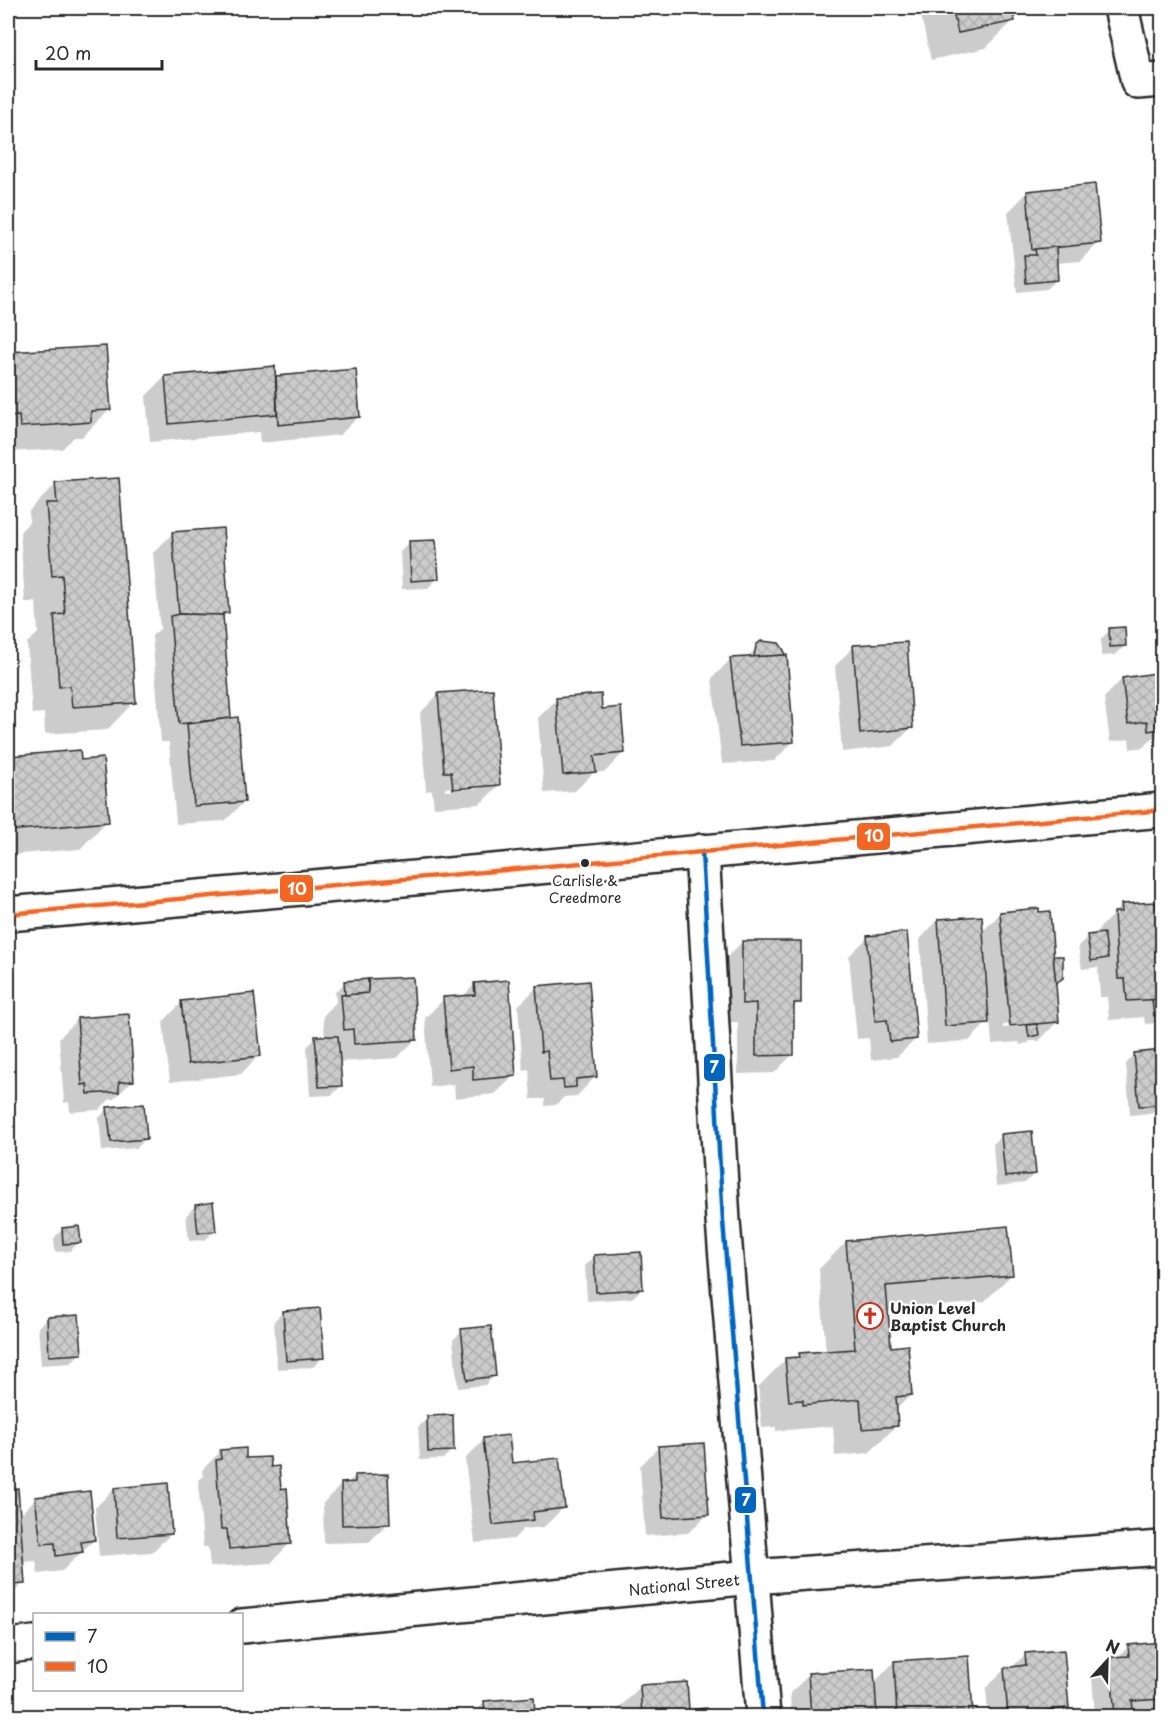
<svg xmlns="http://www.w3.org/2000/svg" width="1170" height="1724" font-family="'Playpen Sans',sans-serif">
	<defs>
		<pattern id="building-cross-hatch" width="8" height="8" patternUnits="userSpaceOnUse" patternTransform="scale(1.5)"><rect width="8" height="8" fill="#cbcbcb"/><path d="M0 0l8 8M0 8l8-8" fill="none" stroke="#aeaeae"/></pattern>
	</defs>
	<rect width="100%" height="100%" fill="#fff"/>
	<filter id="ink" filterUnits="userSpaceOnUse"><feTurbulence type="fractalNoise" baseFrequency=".0167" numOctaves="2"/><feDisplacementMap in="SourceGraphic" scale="12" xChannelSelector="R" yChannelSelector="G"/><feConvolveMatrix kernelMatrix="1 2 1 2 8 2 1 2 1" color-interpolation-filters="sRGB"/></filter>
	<g filter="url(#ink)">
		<g fill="#0003" fill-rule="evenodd">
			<polygon points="919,8 1010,8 1013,21 986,48 931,60"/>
			<polygon points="1027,193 1099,242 1080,261 1056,263 1056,280 1047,289 1017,292 1008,212"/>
			<polygon points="105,348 110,409 82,437 74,437 62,449 8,452 8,354"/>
			<polygon points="355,371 359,416 340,435 260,443 259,432 150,442 146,396 165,377 274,378"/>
			<polygon points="56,484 134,702 107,730 45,734 44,713 32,714 27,643 38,633 36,602 25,602 20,532 29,522 29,511"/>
			<polygon points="172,534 228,613 221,619 229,720 244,802 225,821 176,824 169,742 161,742 152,636 160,629 153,553"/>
			<polygon points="409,543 437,579 428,588 402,589 400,552"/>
			<polygon points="1110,630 1125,646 1115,655 1101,656 1101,639"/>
			<polygon points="761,643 793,742 774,761 722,764 712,678 731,659 747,658"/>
			<polygon points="853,647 912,727 893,746 842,752 835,666"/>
			<polygon points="1162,670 1162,737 1153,738 1144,747 1130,749 1129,739 1110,742 1104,698 1122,679 1159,674"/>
			<path d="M439,694L499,785L480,804L434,807L432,790L426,791L420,713ZM481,785V788L445,791V788Z"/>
			<polygon points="557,699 600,711 623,753 605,772 593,773 575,791 544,793 538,718"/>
			<polygon points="11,758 79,762 107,821 80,849 8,855 8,761"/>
			<polygon points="1122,905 1155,911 1161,910 1162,1019 1158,1023 1145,1024 1144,1017 1109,1020 1107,997 1100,997 1098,967 1082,969 1078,946 1087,937 1096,936 1095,933"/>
			<path d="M1001,913L1052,957L1062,977L1054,985L1057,1022L1039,1041H1030L1028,1043L1020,1045L1019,1042L992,1044L990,1020L969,1041L927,1044L920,939L938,920L981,933ZM1039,1022V1025L1003,1028V1025Z"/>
			<polygon points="868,937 916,1039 897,1057 871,1060 869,1038 857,1039 849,956"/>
			<polygon points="742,942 799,1002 792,1009 793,1054 774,1073 738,1074 738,1022 723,1022 723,961"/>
			<polygon points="345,983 416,1039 397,1058 339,1062 341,1086 332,1095 310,1096 307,1047 316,1038 325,1038 323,1016 336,1002 335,992"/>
			<polygon points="474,985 514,1076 495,1094 455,1098 454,1084 430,1087 425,1018 444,999 462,997"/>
			<polygon points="536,988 595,1077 577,1096 564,1097 556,1105 545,1106 545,1099 531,1099 529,1069 523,1070 518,1006"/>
			<polygon points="181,1003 259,1055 241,1074 170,1082 163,1022"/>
			<polygon points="78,1019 133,1080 114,1099 110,1099 99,1110 70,1112 69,1102 64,1103 59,1038"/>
			<polygon points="1162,1052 1162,1091 1159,1092 1160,1104 1151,1113 1130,1115 1126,1064 1135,1054"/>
			<polygon points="108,1108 146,1138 137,1148 102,1151 99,1118"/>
			<polygon points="1002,1135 1035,1173 1025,1183 996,1186 993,1144"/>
			<polygon points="195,1206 215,1230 205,1240 189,1241 186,1216"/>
			<polygon points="63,1229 79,1242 70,1251 55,1252 54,1238"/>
			<polygon points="846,1242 1011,1275 984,1302 887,1311 890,1348 911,1395 895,1410 897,1425 869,1453 835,1456 833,1426 776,1431 776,1427 762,1428 758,1387 786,1359 796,1359 800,1355 826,1352 819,1269"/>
			<polygon points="594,1257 642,1289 632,1298 587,1301 585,1266"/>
			<polygon points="283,1312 322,1358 313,1367 277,1369 274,1321"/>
			<polygon points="47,1318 80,1353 71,1363 41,1365 38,1327"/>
			<polygon points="462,1331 494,1376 485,1385 458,1388 453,1340"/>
			<polygon points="428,1418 452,1450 443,1459 420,1460 418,1427"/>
			<polygon points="484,1440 511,1465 563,1508 544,1527 523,1529 514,1539 475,1543 465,1459"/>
			<polygon points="659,1447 707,1515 688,1533 645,1536 640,1466"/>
			<polygon points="221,1451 269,1468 280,1491 289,1544 271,1563 210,1567 208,1547 203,1547 198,1480 203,1476 202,1470"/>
			<polygon points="355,1476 388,1523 369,1542 324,1543 323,1503 342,1484 347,1484"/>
			<polygon points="114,1489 171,1534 152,1552 99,1556 95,1508"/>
			<polygon points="17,1490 19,1516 36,1498 94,1540 62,1571 38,1574 36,1561 22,1562 23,1583 8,1599 8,1491"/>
			<polygon points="1162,1644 1162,1706 1152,1716 1095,1716 1092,1677 1111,1659 1117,1658 1129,1646"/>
			<polygon points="1026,1654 1067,1708 1058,1716 988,1716 986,1688 1005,1669 1011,1668"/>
			<polygon points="894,1662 972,1713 968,1716 791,1716 790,1693 809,1675 873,1684"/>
			<polygon points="640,1687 687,1711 705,1710 705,1716 613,1716 613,1714"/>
			<polygon points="532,1699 534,1716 471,1716 484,1703"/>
		</g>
		<g fill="url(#building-cross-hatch)" stroke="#2b2b2b" stroke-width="1.5">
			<polygon points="952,8 1012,8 1015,21 958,33"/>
			<polygon points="1095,184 1101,243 1032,250 1027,191"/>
			<polygon points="1056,247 1058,280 1026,283 1024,255 1036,255 1035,249"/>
			<polygon points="106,346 111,410 91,411 91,422 55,425 20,427 19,416 8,417 8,352"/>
			<polygon points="275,366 277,414 169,424 165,376"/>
			<polygon points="356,369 360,417 278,425 276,376"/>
			<polygon points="119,478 136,703 72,707 70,686 59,687 54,615 65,614 62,575 52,576 46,503 57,503 55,482"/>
			<polygon points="223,528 229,613 223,613 223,615 179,614 172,532"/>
			<polygon points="436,540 439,579 411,581 409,541"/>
			<polygon points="179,614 223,615 231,718 179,724 170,616"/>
			<polygon points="1125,627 1126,646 1110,647 1109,628"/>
			<polygon points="761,641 779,643 784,650 785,655 754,657 756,645"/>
			<polygon points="907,642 913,728 860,734 853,645"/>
			<polygon points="785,655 787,655 794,742 740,746 730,658"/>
			<polygon points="1162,672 1162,729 1148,731 1147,721 1128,724 1122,678"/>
			<polygon points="493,689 500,785 453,789 451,772 444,772 438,693"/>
			<polygon points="601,694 602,709 621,707 625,753 594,756 596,772 563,775 556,698"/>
			<polygon points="238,717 245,802 194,806 187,724"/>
			<polygon points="80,750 81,760 103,758 109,822 8,831 8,768 11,767 10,756"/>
			<polygon points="1155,902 1156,909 1162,908 1162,999 1127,1001 1125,979 1118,979 1114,912 1122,912 1121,904"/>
			<polygon points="1039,908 1039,912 1050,911 1059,1022 1010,1026 1000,912"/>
			<polygon points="982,916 989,1023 945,1026 938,919"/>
			<polygon points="907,932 917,1039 890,1042 887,1020 875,1021 867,936"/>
			<polygon points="1104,933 1108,958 1091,961 1087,935"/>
			<polygon points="742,941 801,941 801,1003 794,1003 794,1055 756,1056 756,1003 742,1004"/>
			<polygon points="1053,956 1063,956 1063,978 1056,983"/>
			<polygon points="413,977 417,1040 354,1044 353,1029 344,1030 341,995 368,993 368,979"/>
			<polygon points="368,979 368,993 345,995 344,981"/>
			<polygon points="509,980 516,1076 473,1080 473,1066 449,1069 443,997 475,995 474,983"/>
			<polygon points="589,981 597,1077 576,1079 576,1087 564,1088 563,1080 550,1081 547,1051 541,1052 536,986"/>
			<polygon points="254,993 261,1056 188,1064 181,1001"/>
			<polygon points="1162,999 1162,1015 1154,1016 1152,1000"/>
			<polygon points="129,1014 134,1081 119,1082 119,1092 88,1094 87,1084 82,1085 77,1018"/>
			<polygon points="1037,1024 1039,1035 1029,1037 1027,1025"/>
			<polygon points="315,1036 338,1036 342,1086 319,1087"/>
			<polygon points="1162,1050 1162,1084 1160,1084 1162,1105 1139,1106 1134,1053"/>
			<polygon points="144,1104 147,1139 111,1142 107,1107"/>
			<polygon points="1032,1131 1036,1174 1005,1177 1001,1134"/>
			<polygon points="213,1202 216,1231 198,1233 195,1205"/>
			<polygon points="79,1226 81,1243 63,1244 62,1228"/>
			<polygon points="1008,1226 1013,1275 886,1286 891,1347 908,1345 912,1395 896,1397 898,1426 862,1429 860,1399 803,1405 803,1400 789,1401 785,1358 800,1357 799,1353 855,1349 846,1241"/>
			<polygon points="641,1252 643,1289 596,1292 594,1255"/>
			<polygon points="320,1308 324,1358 286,1361 283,1311"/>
			<polygon points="79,1315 82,1354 49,1356 47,1317"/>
			<polygon points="491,1326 496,1376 467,1380 461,1329"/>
			<polygon points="453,1415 454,1451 428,1452 427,1416"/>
			<polygon points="509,1435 512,1463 559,1458 565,1508 533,1512 534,1520 493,1525 483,1438"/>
			<polygon points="704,1443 709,1515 663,1518 658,1446"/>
			<polygon points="246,1448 246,1458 270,1457 271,1467 279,1466 281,1489 287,1488 291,1544 229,1549 227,1529 221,1529 216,1460 221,1459 220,1450"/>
			<polygon points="388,1474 390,1524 342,1525 341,1483 355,1482 355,1475"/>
			<polygon points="168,1483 172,1534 117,1538 114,1488"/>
			<polygon points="18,1488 25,1584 8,1585 8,1489"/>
			<polygon points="90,1491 95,1540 81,1542 83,1552 56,1556 55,1543 41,1544 35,1497"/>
			<polygon points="1162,1642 1162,1699 1132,1701 1134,1716 1115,1716 1110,1657 1129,1656 1128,1645"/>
			<polygon points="1064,1650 1069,1708 1031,1712 1031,1716 1008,1716 1004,1668 1026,1665 1025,1653"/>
			<polygon points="969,1656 973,1714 897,1716 894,1661"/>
			<polygon points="874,1669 877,1716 811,1716 808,1673"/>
			<polygon points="687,1682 689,1710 706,1708 707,1716 642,1716 640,1685"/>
			<polygon points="534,1697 535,1716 473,1716 485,1715 484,1701"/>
		</g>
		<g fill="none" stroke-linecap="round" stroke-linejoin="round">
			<defs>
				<g id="minor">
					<polyline points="1121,8 1138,82 1162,80"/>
					<polyline points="702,851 723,1221 763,1716"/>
					<path id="s1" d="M242,1626L752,1577L1162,1548"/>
					<polyline points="8,1646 34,1643"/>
				</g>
				<path id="tertiary" d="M8,914C393,881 777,845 1162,810"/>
			</defs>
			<use href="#minor" stroke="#2b2b2b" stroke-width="38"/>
			<use href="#tertiary" stroke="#2b2b2b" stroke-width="38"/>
			<use href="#minor" stroke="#fff" stroke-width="33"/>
			<use href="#tertiary" stroke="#fff" stroke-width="33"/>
			<defs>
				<polyline id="bus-1" points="702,851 723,1221 763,1716"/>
				<path id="bus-2" d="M8,914C393,881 777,845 1162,810"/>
			</defs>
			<use href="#bus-1" stroke="#fff" stroke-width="9"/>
			<use href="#bus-2" stroke="#fff" stroke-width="9"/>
			<use href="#bus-1" stroke="#0065bd" stroke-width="4.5"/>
			<use href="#bus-2" stroke="#f26522" stroke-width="4.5"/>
		</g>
	</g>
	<defs>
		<symbol id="church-ring" viewBox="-11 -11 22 22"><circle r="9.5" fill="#fff" stroke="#c8321e" stroke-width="1.5"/><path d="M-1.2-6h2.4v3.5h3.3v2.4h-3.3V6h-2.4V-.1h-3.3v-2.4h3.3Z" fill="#c8321e"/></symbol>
	</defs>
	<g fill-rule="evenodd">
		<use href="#church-ring" x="855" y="1301" width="30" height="30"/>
	</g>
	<circle fill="#2b2b2b" stroke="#fff" stroke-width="2" cx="585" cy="863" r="5"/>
	<g text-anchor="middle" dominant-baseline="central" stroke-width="4.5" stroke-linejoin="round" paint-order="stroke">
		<g font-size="14" fill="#2b2b2b" stroke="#fff">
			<text x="585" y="880">Carlisle &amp;<tspan x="585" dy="17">Creedmore</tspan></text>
		</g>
		<g font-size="15" font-weight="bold" fill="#2b2b2b" stroke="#fff" text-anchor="start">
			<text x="890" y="1307">Union Level<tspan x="890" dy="17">Baptist Church</tspan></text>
		</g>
		<g font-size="15" fill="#2b2b2b" stroke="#fff">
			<text stroke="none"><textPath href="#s1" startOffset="444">National Street</textPath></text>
		</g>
	</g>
	<g stroke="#fff" stroke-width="2">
		<rect x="856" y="822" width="35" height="29" rx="6" fill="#f26522"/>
		<rect x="279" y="874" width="35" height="29" rx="6" fill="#f26522"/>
		<rect x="703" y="1053" width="23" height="29" rx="6" fill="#0065bd"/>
		<rect x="734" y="1486" width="23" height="28" rx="6" fill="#0065bd"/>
	</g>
	<g font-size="16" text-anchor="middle" font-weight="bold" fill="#fff">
		<text x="874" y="842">10</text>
		<text x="297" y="895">10</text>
		<text x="714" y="1073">7</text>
		<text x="746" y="1506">7</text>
	</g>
	<rect width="1170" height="1724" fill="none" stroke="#fff" stroke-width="30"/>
	<rect x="15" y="15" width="1140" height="1694" fill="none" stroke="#2b2b2b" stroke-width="2" filter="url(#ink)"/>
	<rect x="33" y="1613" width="210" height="78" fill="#ffffff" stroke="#aaaaaa" stroke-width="1.5"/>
	<rect x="45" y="1632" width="30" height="9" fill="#0065bd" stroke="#aaaaaa" stroke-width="1.5"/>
	<text x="87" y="1643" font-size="18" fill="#2b2b2b">7</text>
	<rect x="45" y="1662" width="30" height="9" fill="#f26522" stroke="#aaaaaa" stroke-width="1.5"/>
	<text x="87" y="1673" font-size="18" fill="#2b2b2b">10</text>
	<g transform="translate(1107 1661) rotate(22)" stroke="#ffffff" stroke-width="4.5" paint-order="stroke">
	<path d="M0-4.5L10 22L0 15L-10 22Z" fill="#2b2b2b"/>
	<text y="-9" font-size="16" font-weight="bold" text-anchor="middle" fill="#2b2b2b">N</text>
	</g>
	<path d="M36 60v9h126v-9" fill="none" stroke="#2b2b2b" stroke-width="3"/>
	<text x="45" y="60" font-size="18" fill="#2b2b2b" stroke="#ffffff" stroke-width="4.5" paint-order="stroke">20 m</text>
</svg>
